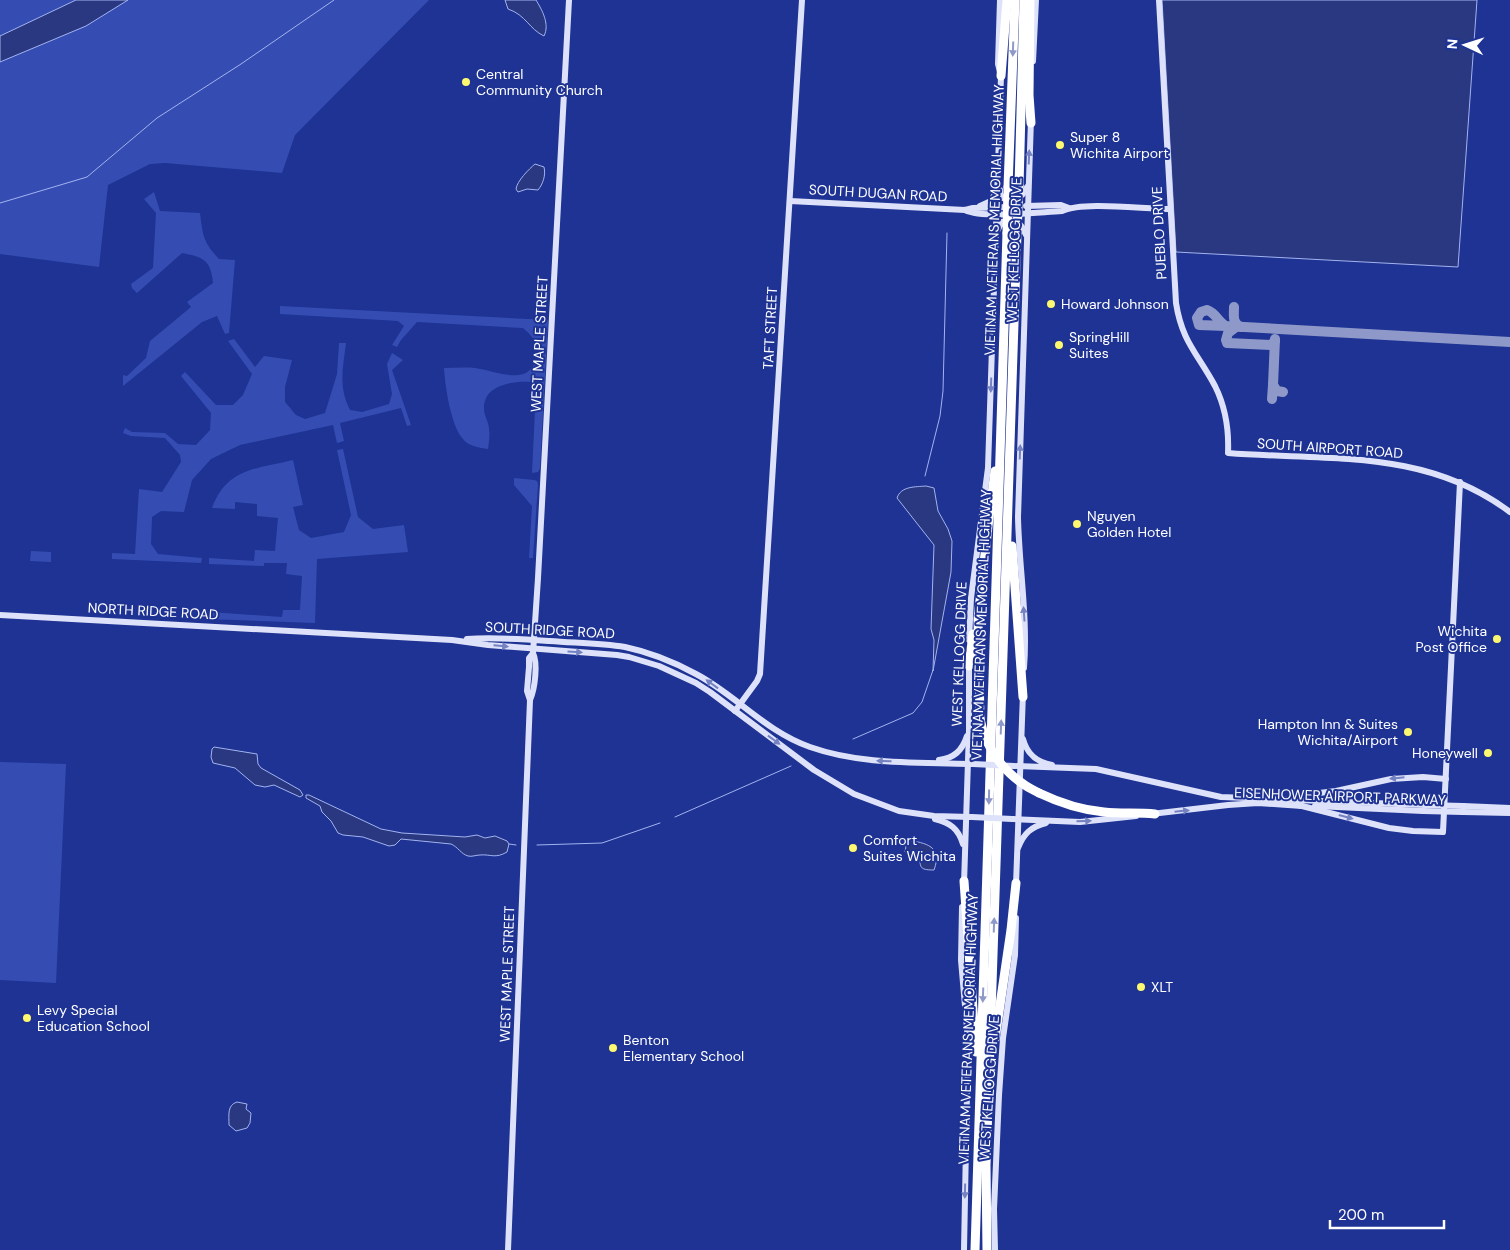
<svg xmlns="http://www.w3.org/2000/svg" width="1510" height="1250" font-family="'DM Sans',sans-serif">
	<rect width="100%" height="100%" fill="#1e3393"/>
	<g fill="#354db2">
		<polygon points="0,0 429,0 295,135 282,173 165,163 150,164 108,185 99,267 0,254"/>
		<path d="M154,192L160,211L200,213C203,236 203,242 219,259L235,260L229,333L225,334L217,316L202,322L123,386V375L127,376L146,358L150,341L191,307L187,302L213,283C211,259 202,257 182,253L137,293L132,288L131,284L153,268L156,213L144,199Z"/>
		<path d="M280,306L548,320L540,468L538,472L532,473L536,389L530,382C512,381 483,385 484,409C484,416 489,422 489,429C490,435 489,442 488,449C480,448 468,446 463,439C451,426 445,386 444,368C454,368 465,367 475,368C497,371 532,389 537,354C538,342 532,336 523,328L417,322L401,340L397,347L392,345L404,326L398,321L280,314Z"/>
		<path d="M234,339L255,367L264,356L292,360L285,387V402L296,415L305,419L325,413L337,374L339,343H346C343,368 338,386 350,410L362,412L389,404L392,394L387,364L392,353L403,360L392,370L411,425L407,426L401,408L340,423L344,441L337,443L333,425L240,445L211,459L192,480L184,512L161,511L152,517L151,544L158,554L202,558L201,563L112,559V553L135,554L139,489L162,492L181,462L180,455L165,438L131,436L123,433L125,428L132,432L165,433L178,444L196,445L210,430L211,413L181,376L185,372L216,405H233L243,395L252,374L228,341Z"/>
		<path d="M343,449L358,517L373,529L404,525L408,552L317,559L315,623L205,619L206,609L210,612L282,617L283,610H300L302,576L286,574L287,563H264V566L209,564V558L254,561L255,550L275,551L278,518L257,516V504L235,502V509L212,508C227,468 256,469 293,460L303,505L293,507L299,530L311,538L344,532L351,515L337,450Z"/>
		<polygon points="514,478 534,480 537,481 538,484 533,558 529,558 532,506 514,485"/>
		<polygon points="31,551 51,552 51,562 30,561"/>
		<polygon points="0,762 66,764 56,983 0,980"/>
	</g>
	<g fill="#293881" stroke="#a3b3f0">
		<polygon points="76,0 128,0 86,26 0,62 0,36"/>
		<path d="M505,0H536C542,10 550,24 544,36C529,29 526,15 508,9Z"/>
		<polygon points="1162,0 1477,0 1458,267 1176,252"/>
		<path d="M535,164L544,167C546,175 543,184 538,190L527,189L518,192L516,189C517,181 529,169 535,164Z"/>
		<path d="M926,486L934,488L938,511L948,529L952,541L951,572L933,671L934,640L931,629L934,545L897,498C901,486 915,487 926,486Z"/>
		<polygon points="214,747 257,754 258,764 261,768 300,790 303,795 300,797 274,785 265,787 255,785 235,768 213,763 211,757 212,749"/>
		<path d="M306,795H309L381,829L402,833L465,837L477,835L485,838L495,836L507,841L509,844L507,852C495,859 491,854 480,855C476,855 472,857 468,856C461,854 458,847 451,844L401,839L395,845L389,846L363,837L343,835L338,833L331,821L322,812L320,806L306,798Z"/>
		<path d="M907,840C926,843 943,846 934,870C918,870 921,867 919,854L905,852Z"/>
		<path d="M237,1102L247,1104L246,1109L251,1113L250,1123L247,1128L236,1131L229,1125C229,1115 227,1105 237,1102Z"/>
	</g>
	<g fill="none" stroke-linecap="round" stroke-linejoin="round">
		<g stroke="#a3b3f0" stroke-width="1">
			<polyline points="0,203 87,177 157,118 241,64 334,0"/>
			<polyline points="925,476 940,416 943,391 947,233"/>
			<polyline points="853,739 913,713 922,702 933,670"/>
			<polyline points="675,817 791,766"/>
			<polyline points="509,844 516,845"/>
			<polyline points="537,845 602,843 660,823"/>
		</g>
		<g stroke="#8e99c9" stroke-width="10">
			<path d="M1234,307C1234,316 1232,323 1241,327"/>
			<path d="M1226,326L1199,325L1197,318L1201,312L1207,310C1216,313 1218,322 1226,326L1510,342"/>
			<polyline points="1236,327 1228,333 1226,340 1227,343 1271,345 1275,341"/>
			<polyline points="1273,385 1275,339"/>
			<polyline points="1272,399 1273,385 1277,391 1283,392"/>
		</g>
		<g stroke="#dde2fa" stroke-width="6">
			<path d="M1159,0L1176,303C1182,342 1198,354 1215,386C1225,406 1229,430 1228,453C1328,461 1425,448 1510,512"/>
			<polyline points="1033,61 1036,0"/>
			<path d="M1000,190V194L1003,198C1014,201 1023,198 1027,187"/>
			<polyline points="790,201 965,210 973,208 1011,207"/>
			<polyline points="980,206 991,201 997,190"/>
			<polyline points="1026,206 1061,205 1069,208"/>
			<path d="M965,210C983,219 1040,212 1062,211C1084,201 1142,209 1170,209"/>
			<path d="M997,231L1002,222C1015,219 1021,222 1026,235"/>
			<polyline points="0,615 452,640 488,645 617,655 629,657 659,666 696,683 710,692 814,770 854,794 899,811 934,816 970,817"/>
			<path d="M467,639C495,637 522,639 550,641C575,643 600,643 625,647C649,652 674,662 696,674C736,695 766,732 810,747C861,765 916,762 970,764"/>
			<polyline points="969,640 971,598 988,468 1001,76 998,64 1000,0"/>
			<path d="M1024,668C1028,618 1019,567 1018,517L1031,119"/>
			<path d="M530,700C535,689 538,663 533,653"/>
			<polyline points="735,711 757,681 760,674 802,0"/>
			<path d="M1023,739C1027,754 1036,762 1052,765"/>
			<path d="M939,760C954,758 962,751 967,736"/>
			<polyline points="1017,766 1096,769 1221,797 1425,805"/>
			<polyline points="1294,796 1336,791 1391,779 1423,777 1446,779"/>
			<polyline points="1298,805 1389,828 1413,831 1443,832 1460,482"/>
			<polyline points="1315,806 1423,811"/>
			<polyline points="1463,806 1510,808"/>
			<polyline points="1463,812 1510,813"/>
			<polyline points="1151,814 1228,805 1258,803 1302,806"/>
			<path d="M935,819C950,823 958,828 963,844"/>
			<polyline points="1013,819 1080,822 1136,816"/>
			<path d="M1018,848C1024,833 1031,827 1046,823"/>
			<polyline points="964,884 969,730 969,662"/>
			<polyline points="1016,885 1023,693"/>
			<polyline points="962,907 961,960 968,1040 964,1250"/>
			<polyline points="508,1250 530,700 527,691 529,667 529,658 533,653 538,578 569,0"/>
			<polyline points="995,1250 994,1209 999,1095 1003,1038 1015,955 1016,918"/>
		</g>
		<g stroke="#fff" stroke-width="9">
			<polyline points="1030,0 1029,95 1031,123"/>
			<polyline points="1001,76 1007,0"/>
			<polyline points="1019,186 1024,0"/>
			<polyline points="1008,187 1015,0"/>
			<polyline points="1012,546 1023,697"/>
			<polyline points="969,666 973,634"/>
			<polyline points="980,719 978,619 988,526 995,471"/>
			<path d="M1039,793C1060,803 1081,810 1104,812C1121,814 1138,812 1155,814"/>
			<polyline points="964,881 976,1052"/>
			<polyline points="995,1039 1011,930 1016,883"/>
			<polyline points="975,1250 1007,233"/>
			<polyline points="987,1250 986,1165 1017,233"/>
		</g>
		<g stroke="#dde2fa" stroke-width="6">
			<polyline points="973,764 1014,766"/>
			<polyline points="1425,805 1463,806"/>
			<polyline points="1423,811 1463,812"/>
			<polyline points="972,817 1012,819"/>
		</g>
		<g stroke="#fff" stroke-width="9">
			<polyline points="1007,233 1008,187"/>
			<polyline points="1017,233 1019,186"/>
			<path d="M980,719C986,752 1009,779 1039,793"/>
		</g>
	</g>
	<defs><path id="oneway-solid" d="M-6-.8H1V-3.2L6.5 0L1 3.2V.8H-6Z" transform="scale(1.25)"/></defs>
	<g fill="#8e99c9">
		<use href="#oneway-solid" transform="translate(1013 49) rotate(92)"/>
		<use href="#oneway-solid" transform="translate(1001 727) rotate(-88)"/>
		<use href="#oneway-solid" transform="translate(989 797) rotate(91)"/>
		<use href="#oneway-solid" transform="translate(994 925) rotate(-88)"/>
		<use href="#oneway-solid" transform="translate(983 995) rotate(92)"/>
	</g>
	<g fill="#7482c1">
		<use href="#oneway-solid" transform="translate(1029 157) rotate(-88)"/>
		<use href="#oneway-solid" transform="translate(991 385) rotate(92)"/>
		<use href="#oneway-solid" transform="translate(1020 452) rotate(-88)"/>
		<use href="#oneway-solid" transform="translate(1024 614) rotate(-94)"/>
		<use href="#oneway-solid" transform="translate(501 646) rotate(5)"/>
		<use href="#oneway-solid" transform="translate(575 652) rotate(4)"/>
		<use href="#oneway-solid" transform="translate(712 684) rotate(-144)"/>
		<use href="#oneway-solid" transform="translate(774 740) rotate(36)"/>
		<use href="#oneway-solid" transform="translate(884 761) rotate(-178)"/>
		<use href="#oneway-solid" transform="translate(1397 778) rotate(174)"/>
		<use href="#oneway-solid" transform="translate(1182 811) rotate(-6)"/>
		<use href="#oneway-solid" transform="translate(1346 817) rotate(15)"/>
		<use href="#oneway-solid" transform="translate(1084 821) rotate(-2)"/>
		<use href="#oneway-solid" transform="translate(965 1191) rotate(91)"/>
	</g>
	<g fill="#fdf86f" stroke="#1e3393" stroke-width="2">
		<circle cx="466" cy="82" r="5"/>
		<circle cx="1060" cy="145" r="5"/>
		<circle cx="1051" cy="304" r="5"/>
		<circle cx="1059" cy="345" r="5"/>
		<circle cx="1077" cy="524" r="5"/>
		<circle cx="1497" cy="639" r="5"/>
		<circle cx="1408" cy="732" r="5"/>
		<circle cx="1488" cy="753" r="5"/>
		<circle cx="853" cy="848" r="5"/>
		<circle cx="1141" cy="987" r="5"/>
		<circle cx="27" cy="1018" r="5"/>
		<circle cx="613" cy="1048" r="5"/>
	</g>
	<g text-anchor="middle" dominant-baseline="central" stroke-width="4" stroke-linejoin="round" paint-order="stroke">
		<g font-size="14" fill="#fff" stroke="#1e3393" text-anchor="start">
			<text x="476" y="74">Central<tspan x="476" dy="16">Community Church</tspan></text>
			<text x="1070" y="137">Super 8<tspan x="1070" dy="16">Wichita Airport</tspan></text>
			<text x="1061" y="304">Howard Johnson</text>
			<text x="1069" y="337">SpringHill<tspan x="1069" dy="16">Suites</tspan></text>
			<text x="1087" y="516">Nguyen<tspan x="1087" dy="16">Golden Hotel</tspan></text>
			<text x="1487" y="631" text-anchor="end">Wichita<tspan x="1487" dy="16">Post Office</tspan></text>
			<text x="1398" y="724" text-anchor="end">Hampton Inn &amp; Suites<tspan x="1398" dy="16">Wichita/Airport</tspan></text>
			<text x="1478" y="753" text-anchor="end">Honeywell</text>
			<text x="863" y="840">Comfort<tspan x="863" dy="16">Suites Wichita</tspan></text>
			<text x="1151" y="987">XLT</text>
			<text x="37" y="1010">Levy Special<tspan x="37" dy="16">Education School</tspan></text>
			<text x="623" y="1040">Benton<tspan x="623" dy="16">Elementary School</tspan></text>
		</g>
		<g font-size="14" fill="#fff" stroke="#1e3393">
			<text transform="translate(878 193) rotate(3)">SOUTH DUGAN ROAD</text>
			<text transform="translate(994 220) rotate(-88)">VIETNAM VETERANS MEMORIAL HIGHWAY</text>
			<text transform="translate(1159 233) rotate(-93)">PUEBLO DRIVE</text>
			<text transform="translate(1014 250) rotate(-88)">WEST KELLOGG DRIVE</text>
			<text transform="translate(770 328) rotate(-87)">TAFT STREET</text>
			<text transform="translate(539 344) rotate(-87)">WEST MAPLE STREET</text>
			<text transform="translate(1330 448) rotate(4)">SOUTH AIRPORT ROAD</text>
			<text transform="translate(153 611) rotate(3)">NORTH RIDGE ROAD</text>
			<text transform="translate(981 625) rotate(-88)">VIETNAM VETERANS MEMORIAL HIGHWAY</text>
			<text transform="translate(550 630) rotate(3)">SOUTH RIDGE ROAD</text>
			<text transform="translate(959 654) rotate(-88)">WEST KELLOGG DRIVE</text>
			<text transform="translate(1340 796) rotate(2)">EISENHOWER AIRPORT PARKWAY</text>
			<text transform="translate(507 974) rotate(-88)">WEST MAPLE STREET</text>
			<text transform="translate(968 1029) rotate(-88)">VIETNAM VETERANS MEMORIAL HIGHWAY</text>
			<text transform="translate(989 1088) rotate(-86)">WEST KELLOGG DRIVE</text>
		</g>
	</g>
	<g transform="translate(1465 45) rotate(274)" stroke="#1e3393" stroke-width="4" paint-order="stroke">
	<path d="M0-4L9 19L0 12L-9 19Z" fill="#ffffff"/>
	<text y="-8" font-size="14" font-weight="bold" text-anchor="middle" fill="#ffffff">N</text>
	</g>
	<path d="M1330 1220v8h114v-8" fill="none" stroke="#ffffff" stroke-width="2.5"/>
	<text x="1338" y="1220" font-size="15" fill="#ffffff" stroke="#1e3393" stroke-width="4" paint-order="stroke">200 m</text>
</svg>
